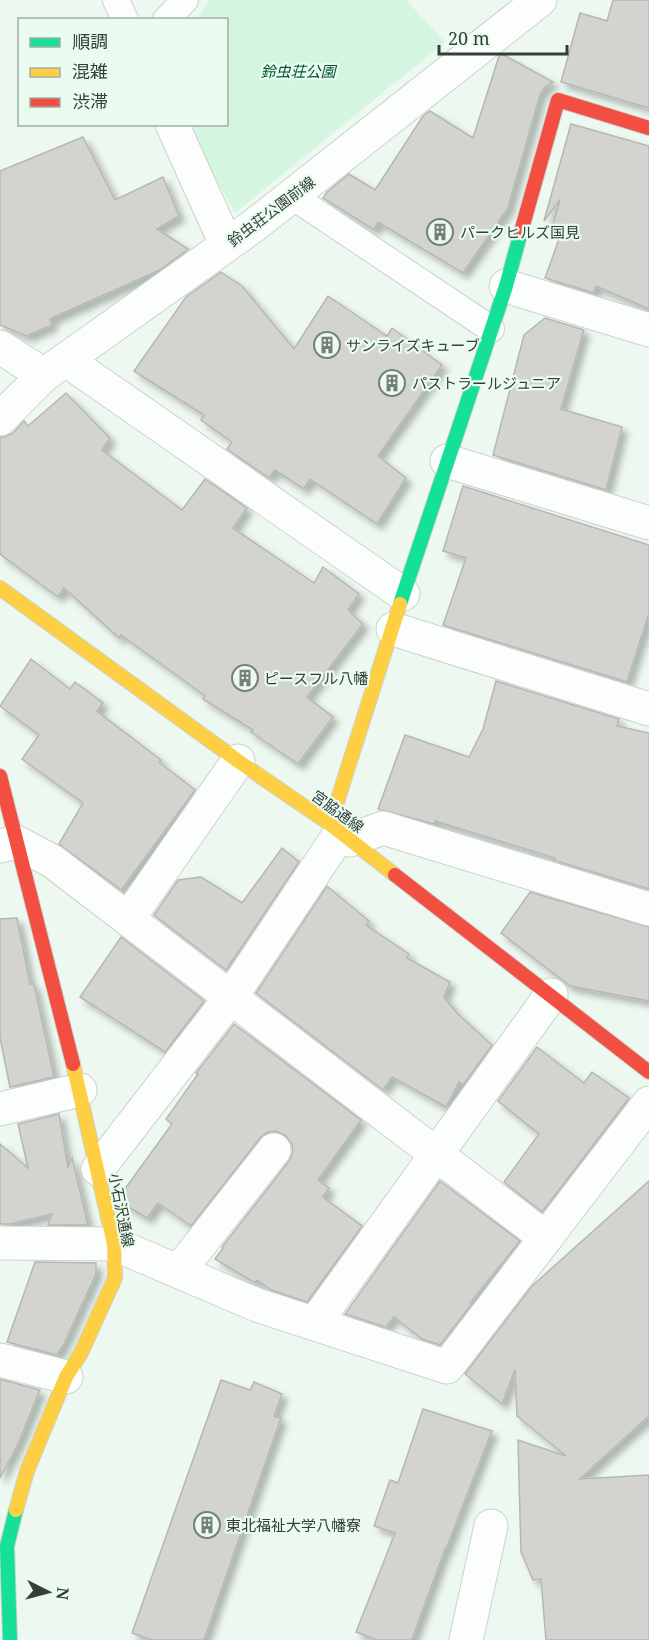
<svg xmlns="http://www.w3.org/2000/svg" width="649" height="1640" font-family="'Noto Serif','Noto Sans JP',serif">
	<defs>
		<filter id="shadow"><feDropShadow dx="5.5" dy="5.5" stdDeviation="3" flood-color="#0004"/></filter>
	</defs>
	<rect width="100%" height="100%" fill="#edf8f0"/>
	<polygon fill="#d4f5e0" points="208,0 406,0 445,42 235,213 186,125 226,124 226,20 197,19 207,4"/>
	<g fill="#d3d4d0" stroke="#b6b7b3" stroke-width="1.5" filter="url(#shadow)">
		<polygon points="613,0 649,0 649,108 561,82 580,13 607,21"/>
		<polygon points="502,54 553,82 545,87 540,95 508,208 463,273 378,222 374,230 323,198 327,192 349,174 375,190 423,116 430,111 473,138 499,56"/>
		<polygon points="571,124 649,146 649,309 596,286 594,293 545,278 563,228 553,224 560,200 544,221"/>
		<polygon points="83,137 115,200 163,177 179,216 157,229 188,249 160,270 50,319 52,325 27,336 0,325 0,171"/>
		<polygon points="221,272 242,286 294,349 328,296 387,336 392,328 442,365 378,456 406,478 377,524 310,479 304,489 275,470 269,478 227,449 232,442 201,420 204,415 134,371 186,297"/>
		<polygon points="545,318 584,330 561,409 622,427 606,490 493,455 524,335"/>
		<polygon points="66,393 110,438 102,450 182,510 205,479 247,508 233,528 314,583 323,567 359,594 348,610 363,624 307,697 333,717 298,764 251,732 253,730 203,699 205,696 121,635 119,638 64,588 58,597 0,554 0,437 5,437 13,433 24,421 28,426"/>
		<polygon points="463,486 649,545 649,613 627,682 443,625 466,558 443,551"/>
		<polygon points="31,659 70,689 75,682 103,703 97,711 161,760 159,762 195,790 122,889 126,888 124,892 59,844 83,803 22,759 39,735 0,706"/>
		<polygon points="496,681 619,719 617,726 649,733 649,889 553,860 555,858 435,821 434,824 378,809 405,735 469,757 483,729"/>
		<polygon points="282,848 299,862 226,970 154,915 178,880 201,877 242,903"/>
		<polygon points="327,886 369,921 366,925 409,954 407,958 450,982 444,997 458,1014 492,1045 463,1085 459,1082 446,1107 392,1077 383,1090 256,993"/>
		<polygon points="530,892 649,927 649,1001 570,986 501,933"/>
		<polygon points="17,918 30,984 34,984 54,1077 10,1087 0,1038 0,919"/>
		<polygon points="121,937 204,1001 165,1052 80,997"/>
		<polygon points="234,1024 361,1120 318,1180 329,1188 323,1197 362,1226 307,1302 271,1290 257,1280 255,1283 215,1259 223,1248 222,1247 289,1161 293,1152 292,1144 285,1135 276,1131 268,1132 260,1138 191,1226 158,1203 147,1218 125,1205 122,1193 172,1124 166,1119 198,1074 196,1073"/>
		<polygon points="537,1047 584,1083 592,1072 629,1098 542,1212 504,1182 539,1134 498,1101"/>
		<polygon points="59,1114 68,1167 72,1158 88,1225 48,1225 52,1214 10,1224 0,1224 0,1144 28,1168 18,1124"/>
		<polygon points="440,1181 520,1241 470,1303 471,1305 440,1345 422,1339 394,1317 386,1327 345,1314"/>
		<polygon points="649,1181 649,1416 580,1479 649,1475 649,1640 546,1640 541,1579 533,1580 521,1552 518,1440 566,1456 517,1416 515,1370 502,1404 465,1374 532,1286"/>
		<polygon points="35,1262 96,1263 96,1274 64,1344 57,1355 7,1342"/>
		<polygon points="0,1379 40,1390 19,1442 0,1478"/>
		<polygon points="221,1380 250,1390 254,1382 282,1394 274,1416 281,1418 204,1640 152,1640 132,1633"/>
		<polygon points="423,1409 492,1431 446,1549 445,1549 412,1640 377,1640 356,1632 395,1533 374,1526 390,1480 398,1483"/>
	</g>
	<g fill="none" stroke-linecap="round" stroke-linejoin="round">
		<defs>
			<g id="lane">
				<polyline points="116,0 125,20"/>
				<polyline points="166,20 185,0"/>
				<polyline points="292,196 491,329"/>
			</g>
			<g id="street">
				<polyline points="172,124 226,244"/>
				<polyline points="506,286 649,330"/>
				<polyline points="0,347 44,375"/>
				<polyline points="66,360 403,594"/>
				<polyline points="0,419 44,375 252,227 540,0"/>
				<polyline points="447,461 649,523"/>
				<polyline points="393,629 649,709"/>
				<polyline points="350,840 383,828 649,909"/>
				<polyline points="0,846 16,842 52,861 546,1238"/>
				<polyline points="128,919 238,761"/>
				<polyline points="0,1109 80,1090"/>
				<polyline points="98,1169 231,997 341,832"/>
				<polyline points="0,1243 114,1244 257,1305 447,1367 649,1103"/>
				<polyline points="179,1271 274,1150"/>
				<polyline points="315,1323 551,995"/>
				<polyline points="0,1360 66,1377"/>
				<polyline points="466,1640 491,1526"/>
			</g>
			<g id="fast">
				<polyline points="400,604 506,286 521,232"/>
				<polyline points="10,1640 7,1546 16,1510"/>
			</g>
			<g id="slow">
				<polyline points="0,588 238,761 330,824 395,875"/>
				<polyline points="330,824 400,604"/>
				<polyline points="16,1510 27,1471 66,1377 81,1353 115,1278 114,1244 73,1064"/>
			</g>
			<g id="jam">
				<polyline points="521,232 558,100 649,128"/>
				<polyline points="0,776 73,1064"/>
				<polyline points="395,875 649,1072"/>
			</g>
		</defs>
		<use href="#lane" stroke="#cad3cd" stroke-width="28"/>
		<use href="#street" stroke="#cad3cd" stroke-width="35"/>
		<use href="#fast" stroke="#cad3cd" stroke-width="16"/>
		<use href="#slow" stroke="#cad3cd" stroke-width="16"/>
		<use href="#jam" stroke="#cad3cd" stroke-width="16"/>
		<use href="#lane" stroke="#fcfefd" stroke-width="26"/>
		<use href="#street" stroke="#fcfefd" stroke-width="33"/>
		<use href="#fast" stroke="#16e098" stroke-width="14"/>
		<use href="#slow" stroke="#ffcf43" stroke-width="14"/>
		<use href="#jam" stroke="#f24e42" stroke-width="14"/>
	</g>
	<defs>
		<symbol id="building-ring" viewBox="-11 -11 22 22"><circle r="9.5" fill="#e9fcef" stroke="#767f79" stroke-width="1.5"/><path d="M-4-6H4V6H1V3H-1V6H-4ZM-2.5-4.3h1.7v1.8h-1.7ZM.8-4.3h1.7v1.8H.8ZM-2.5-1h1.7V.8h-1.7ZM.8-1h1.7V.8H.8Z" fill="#767f79"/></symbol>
	</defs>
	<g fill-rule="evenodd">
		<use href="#building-ring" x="425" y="217" width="30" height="30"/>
		<use href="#building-ring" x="312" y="330" width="30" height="30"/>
		<use href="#building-ring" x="377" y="368" width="30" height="30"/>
		<use href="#building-ring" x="230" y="663" width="30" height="30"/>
		<use href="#building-ring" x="192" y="1510" width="30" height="30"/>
	</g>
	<g text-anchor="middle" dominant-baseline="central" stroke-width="4.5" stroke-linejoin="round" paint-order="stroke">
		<g font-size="15" font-style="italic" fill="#025431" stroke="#e9fcef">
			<text x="298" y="71">鈴虫荘公園</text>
		</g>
		<g font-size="15" fill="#363e39" stroke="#e9fcef">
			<text transform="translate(271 211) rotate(-37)">鈴虫荘公園前線</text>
			<text transform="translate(338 811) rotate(36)">宮脇通線</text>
			<text transform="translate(122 1210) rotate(79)">小石沢通線</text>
		</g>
		<g font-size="15" fill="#363e39" stroke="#e9fcef" text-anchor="start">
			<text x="460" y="232">パークヒルズ国見</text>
			<text x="346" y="345">サンライズキューブ</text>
			<text x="412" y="383">パストラールジュニア</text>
			<text x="264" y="678">ピースフル八幡</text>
			<text x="226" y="1525">東北福祉大学八幡寮</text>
		</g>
	</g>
	<rect x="18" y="18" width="210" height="108" fill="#e9fcef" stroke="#a1b0a6" stroke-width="1.5"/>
	<rect x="30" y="38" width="30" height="9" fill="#16e098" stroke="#a1b0a6" stroke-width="1.5"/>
	<text x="72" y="48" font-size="18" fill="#363e39">順調</text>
	<rect x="30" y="68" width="30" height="9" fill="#ffcf43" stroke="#a1b0a6" stroke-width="1.5"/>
	<text x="72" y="78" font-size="18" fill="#363e39">混雑</text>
	<rect x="30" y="98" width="30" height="9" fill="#f24e42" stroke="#a1b0a6" stroke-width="1.5"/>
	<text x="72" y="108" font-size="18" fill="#363e39">渋滞</text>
	<g transform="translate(48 1592) rotate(96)" stroke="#e9fcef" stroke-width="4.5" paint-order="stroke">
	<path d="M0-4.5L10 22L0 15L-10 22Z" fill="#363e39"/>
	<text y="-9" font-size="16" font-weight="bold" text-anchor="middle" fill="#363e39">N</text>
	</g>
	<path d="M439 45v9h128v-9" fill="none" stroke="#363e39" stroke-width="3"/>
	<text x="448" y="45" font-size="18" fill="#363e39" stroke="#e9fcef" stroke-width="4.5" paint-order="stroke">20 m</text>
</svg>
